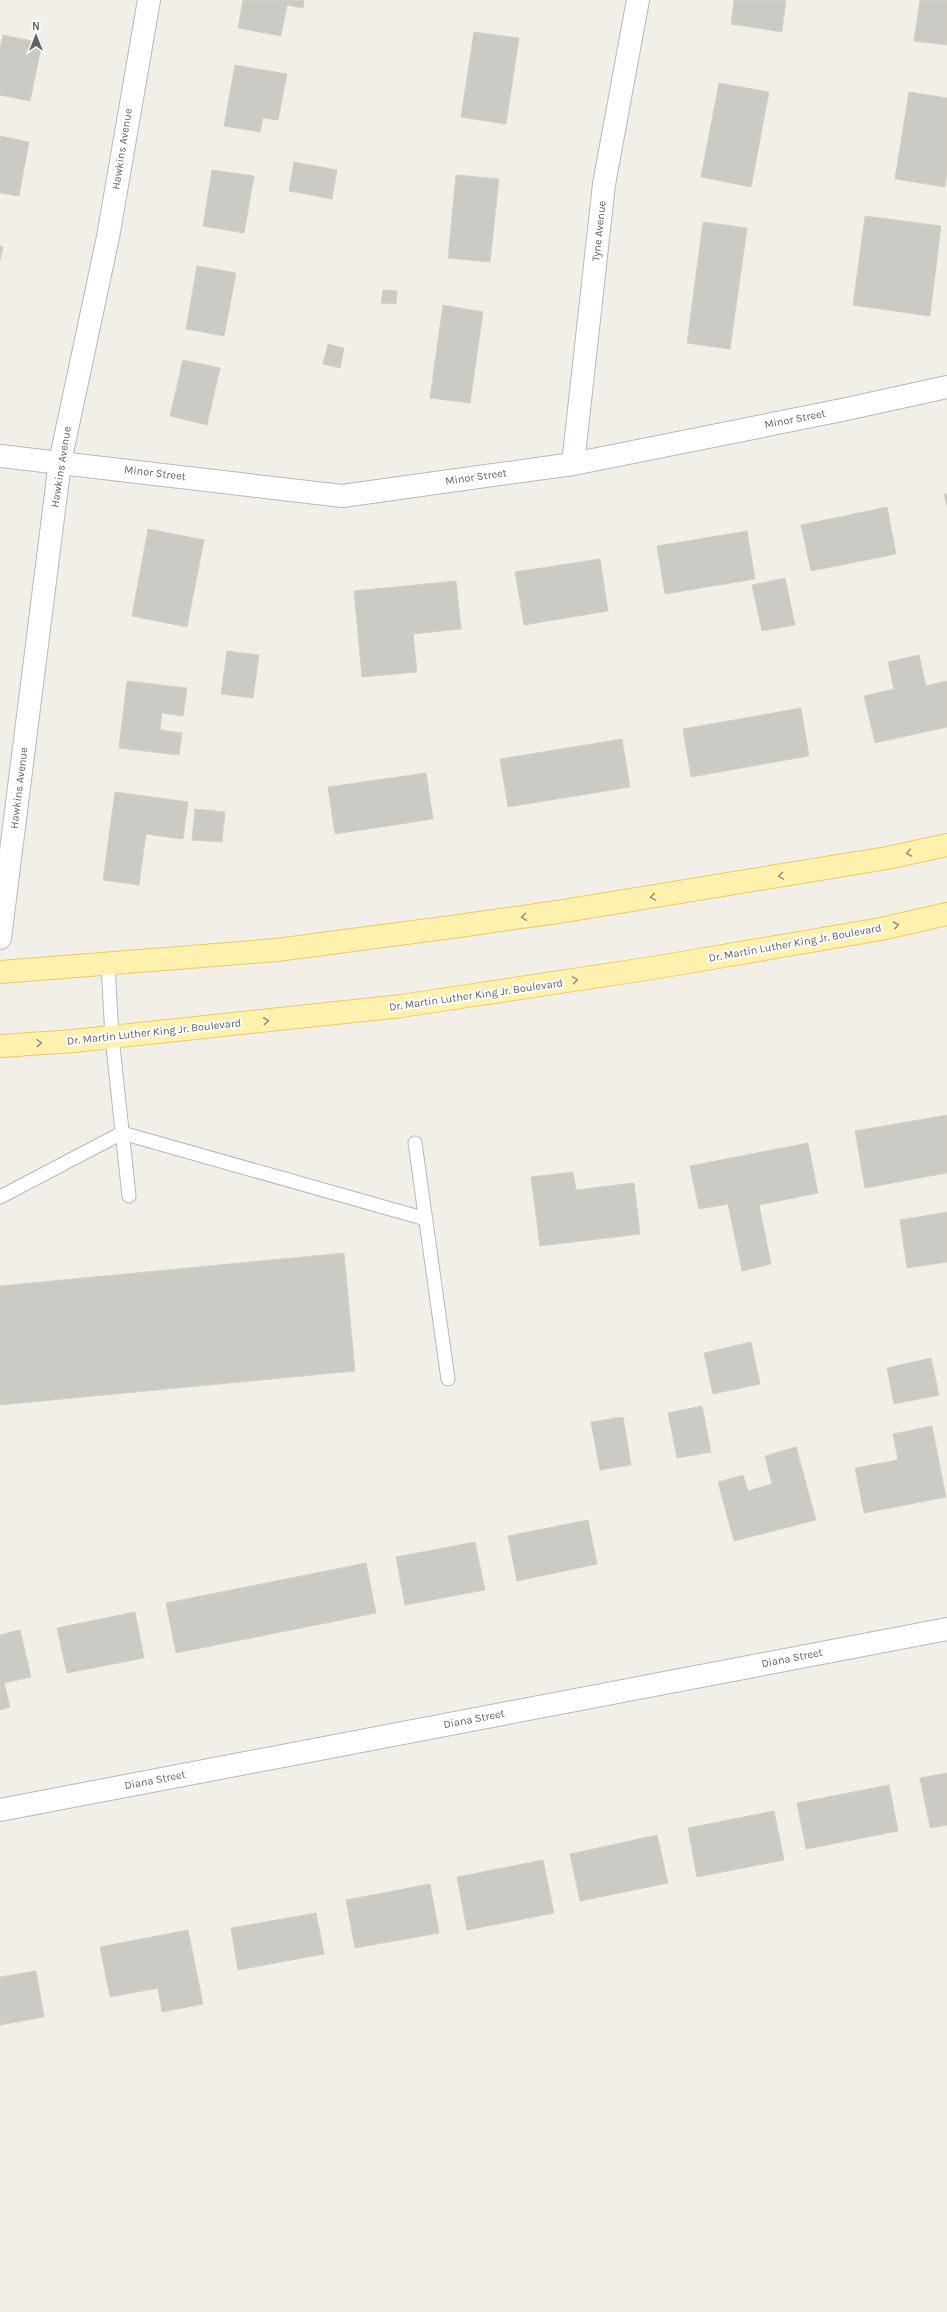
<svg xmlns="http://www.w3.org/2000/svg" width="947" height="2312" font-family="Karla,sans-serif">
	<rect width="100%" height="100%" fill="#f1efe8"/>
	<g fill="#cccac5" stroke="#d6d1c6">
		<polygon points="243,0 304,0 303,8 287,5 281,36 238,28"/>
		<polygon points="734,0 786,0 782,32 731,24"/>
		<polygon points="920,0 947,0 947,45 914,41"/>
		<polygon points="474,32 519,38 506,124 461,117"/>
		<polygon points="3,35 42,43 30,101 0,95 0,48"/>
		<polygon points="235,65 287,74 278,120 263,118 260,132 224,126"/>
		<polygon points="719,83 769,92 751,187 701,177"/>
		<polygon points="909,92 947,98 947,171 945,187 895,179"/>
		<polygon points="0,136 29,142 19,196 0,193"/>
		<polygon points="294,162 337,170 332,199 289,191"/>
		<polygon points="212,170 254,176 244,233 203,226"/>
		<polygon points="456,175 499,179 490,262 448,258"/>
		<polygon points="865,216 941,226 930,316 853,305"/>
		<polygon points="703,222 747,228 730,349 687,343"/>
		<polygon points="0,246 3,247 0,261"/>
		<polygon points="197,266 236,273 224,336 186,329"/>
		<polygon points="383,290 397,291 396,304 381,303"/>
		<polygon points="443,305 483,312 470,403 430,398"/>
		<polygon points="328,344 344,348 340,368 323,364"/>
		<polygon points="183,360 220,368 207,425 170,416"/>
		<polygon points="944,494 947,494 947,507"/>
		<polygon points="887,507 896,554 811,571 801,525"/>
		<polygon points="148,529 204,540 187,627 132,616"/>
		<polygon points="747,531 755,579 665,594 657,546"/>
		<polygon points="600,559 608,611 524,625 515,572"/>
		<polygon points="785,578 795,625 762,631 752,585"/>
		<polygon points="456,581 461,629 413,634 417,672 362,677 354,591"/>
		<polygon points="227,651 259,655 253,698 221,694"/>
		<polygon points="919,655 926,686 947,681 947,727 875,743 864,696 894,689 888,662"/>
		<polygon points="127,681 187,688 183,716 162,713 160,730 182,733 179,755 119,748"/>
		<polygon points="801,708 809,756 691,777 683,729"/>
		<polygon points="622,739 630,787 508,807 500,759"/>
		<polygon points="426,773 433,819 335,834 328,787"/>
		<polygon points="115,792 188,802 183,839 146,834 139,885 103,880"/>
		<polygon points="195,809 225,812 222,842 192,840"/>
		<polygon points="947,1115 947,1173 865,1188 855,1131"/>
		<polygon points="808,1143 818,1193 759,1205 771,1264 742,1271 728,1204 699,1209 690,1166"/>
		<polygon points="573,1172 576,1190 634,1183 640,1234 540,1246 531,1177"/>
		<polygon points="947,1212 947,1262 907,1268 900,1220"/>
		<polygon points="344,1253 355,1371 0,1405 0,1286"/>
		<polygon points="751,1342 760,1384 713,1394 704,1353"/>
		<polygon points="931,1358 939,1395 894,1404 887,1368"/>
		<polygon points="702,1406 711,1452 677,1458 668,1413"/>
		<polygon points="623,1417 631,1465 600,1470 591,1422"/>
		<polygon points="932,1426 946,1497 864,1513 855,1468 898,1460 893,1434"/>
		<polygon points="796,1447 816,1520 734,1541 718,1482 743,1475 748,1491 772,1484 765,1456"/>
		<polygon points="588,1520 597,1564 517,1581 508,1536"/>
		<polygon points="475,1542 485,1590 405,1605 396,1557"/>
		<polygon points="366,1563 376,1613 176,1653 166,1603"/>
		<polygon points="135,1612 144,1658 67,1673 57,1628"/>
		<polygon points="20,1630 31,1677 4,1683 10,1707 0,1710 0,1635"/>
		<polygon points="947,1773 947,1825 930,1828 920,1778"/>
		<polygon points="889,1785 898,1831 806,1849 797,1803"/>
		<polygon points="774,1811 784,1860 697,1877 688,1828"/>
		<polygon points="657,1835 668,1883 580,1901 570,1854"/>
		<polygon points="543,1860 554,1913 467,1930 457,1877"/>
		<polygon points="430,1884 439,1933 355,1948 346,1900"/>
		<polygon points="316,1913 324,1954 238,1970 231,1928"/>
		<polygon points="188,1930 203,2004 162,2012 158,1988 110,1997 100,1947"/>
		<polygon points="36,1971 44,2017 0,2025 0,1977"/>
	</g>
	<g fill="none" stroke-linecap="round" stroke-linejoin="round">
		<defs>
			<g id="lane">
				<polyline points="108,964 112,1037 129,1196"/>
				<polyline points="415,1143 448,1379"/>
				<polyline points="0,1197 122,1133 426,1219"/>
			</g>
			<g id="street">
				<polyline points="0,456 342,496 573,464 842,410 947,387"/>
				<polyline points="573,464 604,184 638,0"/>
				<polyline points="0,938 60,462 108,237 149,0"/>
				<polyline points="0,1810 947,1629"/>
			</g>
			<g id="primary">
				<polyline points="0,972 277,950 459,926 564,911 887,858 947,845"/>
				<polyline points="0,1046 74,1041 401,1006 659,967 881,929 947,914"/>
			</g>
		</defs>
		<use href="#lane" stroke="#b5b8bc" stroke-width="15"/>
		<use href="#street" stroke="#b5b8bc" stroke-width="24"/>
		<use href="#primary" stroke="#f2c960" stroke-width="24"/>
		<use href="#lane" stroke="#fff" stroke-width="13"/>
		<use href="#street" stroke="#fff" stroke-width="22"/>
		<use href="#primary" stroke="#fff2af" stroke-width="22"/>
	</g>
	<defs><path id="oneway-chevron" d="M-2-3.5L2.5 0L-2 3.5" fill="none" stroke-width="1.6" stroke-linecap="round" stroke-linejoin="round"/></defs>
	<g stroke="#979581">
		<use href="#oneway-chevron" transform="translate(909 853) rotate(168)"/>
		<use href="#oneway-chevron" transform="translate(781 876) rotate(171)"/>
		<use href="#oneway-chevron" transform="translate(653 897) rotate(171)"/>
		<use href="#oneway-chevron" transform="translate(524 917) rotate(172)"/>
		<use href="#oneway-chevron" transform="translate(896 925) rotate(-13)"/>
		<use href="#oneway-chevron" transform="translate(575 980) rotate(-9)"/>
		<use href="#oneway-chevron" transform="translate(266 1021) rotate(-6)"/>
		<use href="#oneway-chevron" transform="translate(39 1043) rotate(-4)"/>
	</g>
	<g text-anchor="middle" dominant-baseline="central" stroke-width="4" stroke-linejoin="round" paint-order="stroke">
		<g font-size="11" fill="#5f6368" stroke="#fff">
			<text transform="translate(122 149) rotate(-81)">Hawkins Avenue</text>
			<text transform="translate(599 231) rotate(-84)">Tyne Avenue</text>
			<text transform="translate(795 419) rotate(-11)">Minor Street</text>
			<text transform="translate(61 467) rotate(-81)">Hawkins Avenue</text>
			<text transform="translate(155 473) rotate(7)">Minor Street</text>
			<text transform="translate(476 477) rotate(-8)">Minor Street</text>
			<text transform="translate(19 788) rotate(-83)">Hawkins Avenue</text>
			<text transform="translate(795 943) rotate(-10)">Dr. Martin Luther King Jr. Boulevard</text>
			<text transform="translate(476 995) rotate(-8)">Dr. Martin Luther King Jr. Boulevard</text>
			<text transform="translate(154 1032) rotate(-6)">Dr. Martin Luther King Jr. Boulevard</text>
			<text transform="translate(792 1658) rotate(-11)">Diana Street</text>
			<text transform="translate(474 1719) rotate(-11)">Diana Street</text>
			<text transform="translate(155 1780) rotate(-11)">Diana Street</text>
		</g>
	</g>
	<g transform="translate(36 36)" stroke="#ffffff" stroke-width="3" paint-order="stroke">
	<path d="M0-3L7 15L0 10L-7 15Z" fill="#5f6368"/>
	<text y="-6" font-size="11" font-weight="bold" text-anchor="middle" fill="#5f6368">N</text>
	</g>
</svg>
